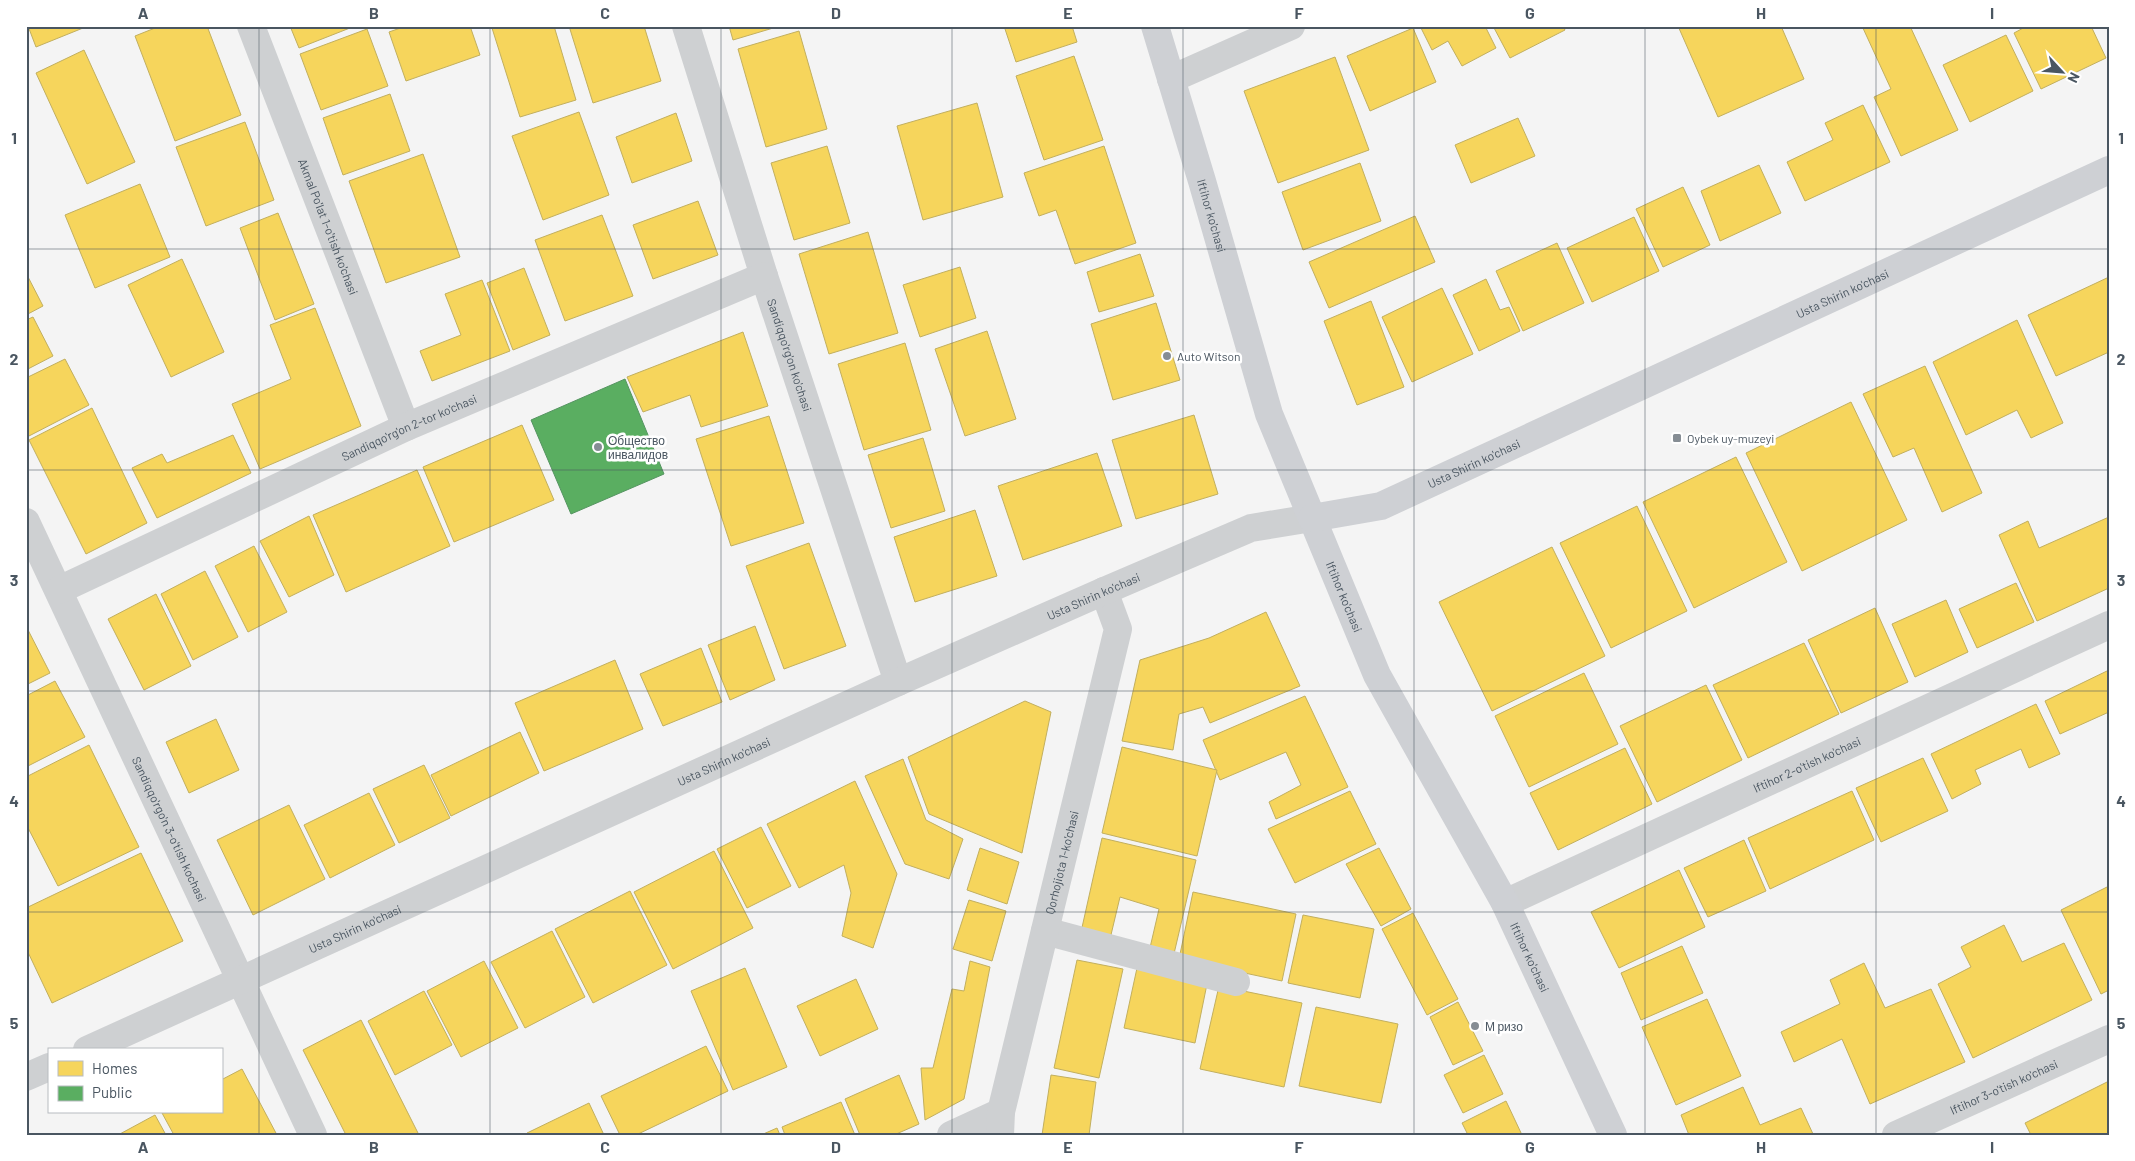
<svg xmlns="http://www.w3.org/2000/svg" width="2135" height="1161" font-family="Barlow,sans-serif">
	<rect width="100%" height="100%" fill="#f4f4f4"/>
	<g fill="#f6d55c" stroke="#c2af5e">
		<polygon points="28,26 88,26 36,47"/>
		<polygon points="160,26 207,26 241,115 175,141 135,36"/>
		<polygon points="290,26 355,26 299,48"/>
		<polygon points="406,26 470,26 480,55 406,81 389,32"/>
		<polygon points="500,26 554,26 576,100 520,117 492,28"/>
		<polygon points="569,26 644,26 661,81 593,103"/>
		<polygon points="729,26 780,26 733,40"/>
		<polygon points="1004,26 1072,26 1077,42 1016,62"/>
		<polygon points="1420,26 1485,26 1496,48 1462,66 1448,41 1432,50"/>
		<polygon points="1493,26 1563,26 1565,30 1510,58"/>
		<polygon points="1678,26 1781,26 1804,79 1718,117"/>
		<polygon points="1862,26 1910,26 1958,130 1901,156 1874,97 1891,89"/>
		<polygon points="2027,26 2091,26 2106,58 2041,89 2014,33"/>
		<polygon points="1413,28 1436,82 1370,111 1347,56"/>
		<polygon points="367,29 388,86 321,110 300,54"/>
		<polygon points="799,31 827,129 766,147 738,49"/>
		<polygon points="2006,35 2033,91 1970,122 1943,65"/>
		<polygon points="84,50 135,162 87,184 36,73"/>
		<polygon points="1074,56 1103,140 1044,160 1016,76"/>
		<polygon points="1335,57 1369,150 1278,183 1244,91"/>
		<polygon points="390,94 410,151 343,175 323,118"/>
		<polygon points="977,103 1003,197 923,220 897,126"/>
		<polygon points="1863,105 1890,162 1805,201 1787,162 1833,140 1825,123"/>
		<polygon points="579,112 609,195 543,220 512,136"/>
		<polygon points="676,113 692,161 632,183 616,137"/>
		<polygon points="1518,118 1535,156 1471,183 1455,145"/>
		<polygon points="245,122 274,200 206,226 176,147"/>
		<polygon points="827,146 850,223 794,240 771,163"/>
		<polygon points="1104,146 1136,243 1075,264 1056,210 1039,216 1024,173"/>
		<polygon points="423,154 460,257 386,283 349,181"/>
		<polygon points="1360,163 1381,221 1303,250 1282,192"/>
		<polygon points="1759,165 1781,213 1720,241 1701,191"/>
		<polygon points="140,184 170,257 95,288 65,215"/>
		<polygon points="1683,187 1710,245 1663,267 1636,209"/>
		<polygon points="698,201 718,255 653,279 633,225"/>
		<polygon points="278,213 314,304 275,320 240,228"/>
		<polygon points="602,215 633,296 565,321 535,240"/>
		<polygon points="1415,216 1435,262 1329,308 1309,262"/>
		<polygon points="1634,217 1659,271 1592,302 1567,248"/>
		<polygon points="868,232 898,333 829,354 799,254"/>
		<polygon points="1557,243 1584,303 1523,331 1496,271"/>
		<polygon points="1140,254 1154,296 1099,312 1087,272"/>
		<polygon points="182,259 224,352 171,377 128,285"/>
		<polygon points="960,267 976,318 920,337 903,285"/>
		<polygon points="524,268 550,335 513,350 487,283"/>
		<polygon points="26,273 43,306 26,315"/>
		<polygon points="2109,277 2109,352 2056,376 2028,315"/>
		<polygon points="1486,279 1500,310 1509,307 1520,331 1479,351 1453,295"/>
		<polygon points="482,280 510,351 432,381 420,351 461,335 445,294"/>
		<polygon points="1442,288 1473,354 1412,382 1382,317"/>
		<polygon points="1371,301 1404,387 1357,405 1324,321"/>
		<polygon points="1156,303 1180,380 1113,400 1091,324"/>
		<polygon points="315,308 361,426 260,469 232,404 291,379 270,325"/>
		<polygon points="33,317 53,356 26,370 26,320"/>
		<polygon points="2017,320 2063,423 2031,438 2017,410 1966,435 1933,362"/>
		<polygon points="987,331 1016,419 965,436 935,349"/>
		<polygon points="743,332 768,406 701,427 690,395 643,412 627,377"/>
		<polygon points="905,343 931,430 864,450 838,364"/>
		<polygon points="65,359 89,405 27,437 26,378"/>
		<polygon points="1925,366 1982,493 1942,512 1914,448 1893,457 1863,394"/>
		<polygon points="1851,402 1907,520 1802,571 1746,453"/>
		<polygon points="92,408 147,523 86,554 29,440"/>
		<polygon points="1194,415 1218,494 1136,519 1112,440"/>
		<polygon points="769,416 804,523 731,546 696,439"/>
		<polygon points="522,425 554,500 454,542 423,467"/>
		<polygon points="233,435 251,473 157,518 132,468 162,454 167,463"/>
		<polygon points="923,438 945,511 891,528 868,455"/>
		<polygon points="1097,453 1122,526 1023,560 998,486"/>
		<polygon points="1736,457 1787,562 1694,608 1643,502"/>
		<polygon points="417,470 450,546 346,592 313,515"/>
		<polygon points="1637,506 1687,611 1611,648 1560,543"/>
		<polygon points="975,510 997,576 915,602 894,537"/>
		<polygon points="309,516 334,575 289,597 260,541"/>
		<polygon points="2109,517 2109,588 2037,621 1999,535 2028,521 2039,548"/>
		<polygon points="809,543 846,646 784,669 746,566"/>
		<polygon points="254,546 287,612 248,632 215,566"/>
		<polygon points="1552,547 1605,656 1492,711 1439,602"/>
		<polygon points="205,571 238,637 193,660 161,594"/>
		<polygon points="2016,583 2034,622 1977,648 1959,609"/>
		<polygon points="156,594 191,666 144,690 108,619"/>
		<polygon points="1946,600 1968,652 1915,677 1892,624"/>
		<polygon points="1875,608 1908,682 1841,713 1808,640"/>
		<polygon points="1266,612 1300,686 1210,723 1203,707 1179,714 1173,750 1122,741 1140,660 1209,638"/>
		<polygon points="26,626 50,673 26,685"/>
		<polygon points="755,626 775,680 730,700 708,645"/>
		<polygon points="1804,643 1839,714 1748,758 1713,685"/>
		<polygon points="701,648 722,702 663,726 640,674"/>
		<polygon points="615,660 643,729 544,771 515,703"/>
		<polygon points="2109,670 2109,712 2060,734 2045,701"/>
		<polygon points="1584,673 1618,744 1529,787 1495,716"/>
		<polygon points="55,681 85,737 26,767 26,696"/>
		<polygon points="1706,685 1742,760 1657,802 1620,726"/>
		<polygon points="1305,696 1348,787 1276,819 1269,802 1301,785 1286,752 1220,780 1203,740"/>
		<polygon points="1025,701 1051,712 1022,853 929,814 908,757"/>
		<polygon points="2036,704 2060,754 2029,768 2021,749 1975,770 1981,784 1952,799 1931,754"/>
		<polygon points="216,719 239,770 189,793 166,742"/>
		<polygon points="520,732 539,773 451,816 431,775"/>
		<polygon points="89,745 139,847 58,886 26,824 26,777"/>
		<polygon points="1122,747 1217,770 1197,856 1102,833"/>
		<polygon points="1625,748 1652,804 1558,850 1530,793"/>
		<polygon points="1923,758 1948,811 1881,842 1856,788"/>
		<polygon points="903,759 926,820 963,839 949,879 905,864 865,776"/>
		<polygon points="424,765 450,818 399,843 373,789"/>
		<polygon points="855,781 897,874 873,948 842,936 851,893 844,865 799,888 767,824"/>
		<polygon points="1350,791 1376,844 1295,883 1268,829"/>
		<polygon points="1852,791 1874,840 1770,889 1748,838"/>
		<polygon points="369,793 395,845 330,878 304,825"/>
		<polygon points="289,805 325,879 253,915 217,840"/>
		<polygon points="761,827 791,886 747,908 717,849"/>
		<polygon points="1102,838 1196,860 1173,958 1149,952 1159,909 1120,897 1110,939 1081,932"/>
		<polygon points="1744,840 1766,891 1708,917 1684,868"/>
		<polygon points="980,848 1019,862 1007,904 967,890"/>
		<polygon points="1379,848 1411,909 1381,926 1346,864"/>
		<polygon points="714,851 753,928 673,969 634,892"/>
		<polygon points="141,853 183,941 52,1003 26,948 26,908"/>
		<polygon points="1679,870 1705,927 1619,968 1591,912"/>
		<polygon points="2109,886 2109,990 2101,994 2061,910"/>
		<polygon points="630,891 667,965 593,1003 555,929"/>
		<polygon points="1193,892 1296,914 1282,981 1179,959"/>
		<polygon points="969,900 1006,911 992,961 953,949"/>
		<polygon points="1413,913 1458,999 1427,1015 1382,929"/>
		<polygon points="1303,915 1374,929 1360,998 1288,983"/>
		<polygon points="2004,925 2022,962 2064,943 2092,1000 1973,1058 1938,984 1971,967 1961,947"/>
		<polygon points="552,931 585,997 525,1028 491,962"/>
		<polygon points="1682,946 1703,993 1641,1020 1621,973"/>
		<polygon points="1077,960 1123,969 1099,1078 1054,1068"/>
		<polygon points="484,961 518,1028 461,1057 427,991"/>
		<polygon points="970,961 990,967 964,1099 925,1120 921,1068 933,1068 952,989 964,991"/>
		<polygon points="1864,963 1885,1008 1931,989 1965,1062 1870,1104 1842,1039 1794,1062 1781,1032 1840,1004 1830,980"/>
		<polygon points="745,968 787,1067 733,1090 691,991"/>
		<polygon points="1137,968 1207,984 1195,1043 1124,1028"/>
		<polygon points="856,979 878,1029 820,1056 797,1006"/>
		<polygon points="1219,986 1302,1003 1284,1087 1200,1069"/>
		<polygon points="424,991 452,1045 395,1075 368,1021"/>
		<polygon points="1707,999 1741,1076 1676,1105 1642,1027"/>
		<polygon points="1458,1002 1483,1051 1453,1065 1430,1017"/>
		<polygon points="1316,1007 1398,1024 1381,1103 1299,1086"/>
		<polygon points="361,1020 419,1135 346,1135 303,1050"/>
		<polygon points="706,1046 728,1091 636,1135 620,1135 601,1096"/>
		<polygon points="1484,1055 1503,1094 1463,1113 1444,1075"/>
		<polygon points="242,1069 277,1135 174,1135 162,1113 221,1112 221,1080"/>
		<polygon points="899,1075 919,1124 894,1135 860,1135 845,1099"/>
		<polygon points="1051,1075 1096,1082 1089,1135 1042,1135"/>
		<polygon points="2109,1081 2109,1135 2031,1135 2025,1123"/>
		<polygon points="1743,1087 1760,1125 1801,1108 1813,1134 1689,1135 1681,1115"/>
		<polygon points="1506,1101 1522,1135 1468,1135 1462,1123"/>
		<polygon points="841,1102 855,1135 785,1135 782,1127"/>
		<polygon points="589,1103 604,1135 528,1135 527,1133"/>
		<polygon points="155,1115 166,1135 118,1135"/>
		<polygon points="777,1128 780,1135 761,1135"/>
	</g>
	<polygon fill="#5aae61" stroke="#559461" points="625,379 664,474 571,514 531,420"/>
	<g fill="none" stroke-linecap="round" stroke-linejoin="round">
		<g stroke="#ced0d2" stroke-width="28">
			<path id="s1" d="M251,26L406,427"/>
			<path id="s2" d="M686,26L764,276L898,682"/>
			<polyline points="1171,79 1291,26"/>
			<path id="s3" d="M26,522L313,1135"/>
			<path id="s4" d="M59,590L406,427L764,276"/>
			<path id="s5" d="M1505,903L2109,625"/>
			<polyline points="1045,931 1236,982"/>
			<polyline points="951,1135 1001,1112"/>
			<path id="s6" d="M1000,1135L1001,1112L1118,629L1104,591"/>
			<path id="s7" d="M1896,1135L2109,1039"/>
		</g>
		<g stroke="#ced0d2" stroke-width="28">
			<path id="s8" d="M87,1050L898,682L1104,591L1251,528L1312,518"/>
			<polyline points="26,1077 49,1067"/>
		</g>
		<g stroke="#ced0d4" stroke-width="28">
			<path id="s9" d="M1155,26L1202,181L1269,414L1377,675L1505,903L1613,1135"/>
			<path id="s10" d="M1312,518L1381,506L2109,170"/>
		</g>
	</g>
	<path fill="none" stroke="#4a5661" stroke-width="1" stroke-opacity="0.55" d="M259,26V1135M490,26V1135M721,26V1135M952,26V1135M1183,26V1135M1414,26V1135M1645,26V1135M1876,26V1135M26,249H2109M26,470H2109M26,691H2109M26,912H2109"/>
	<g fill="#868d94" stroke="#fff" stroke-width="2">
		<circle cx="1167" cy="356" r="5"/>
		<rect x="1672" y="433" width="10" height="10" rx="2.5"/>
		<circle cx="598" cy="447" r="5"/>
		<circle cx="1475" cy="1026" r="5"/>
	</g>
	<g text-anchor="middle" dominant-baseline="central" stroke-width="5" stroke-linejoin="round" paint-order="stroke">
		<g font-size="12" fill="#4a5661" stroke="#fff">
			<text stroke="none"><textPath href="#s9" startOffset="198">Iftihor ko'chasi</textPath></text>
			<text stroke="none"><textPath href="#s1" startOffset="215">Akmal Po'lat 1-o'tish ko'chasi</textPath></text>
			<text stroke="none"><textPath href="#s10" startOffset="578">Usta Shirin ko'chasi</textPath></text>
			<text stroke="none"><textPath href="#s2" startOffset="345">Sandiqqo'rg'on ko'chasi</textPath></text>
			<text stroke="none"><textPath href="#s4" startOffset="386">Sandiqqo'rg'on 2-tor ko'chasi</textPath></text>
			<text stroke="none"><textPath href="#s10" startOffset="172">Usta Shirin ko'chasi</textPath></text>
			<text stroke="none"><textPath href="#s8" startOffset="1104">Usta Shirin ko'chasi</textPath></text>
			<text stroke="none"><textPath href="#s9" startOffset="602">Iftihor ko'chasi</textPath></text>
			<text stroke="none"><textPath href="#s8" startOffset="699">Usta Shirin ko'chasi</textPath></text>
			<text stroke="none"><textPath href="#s5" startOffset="332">Iftihor 2-o'tish ko'chasi</textPath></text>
			<text stroke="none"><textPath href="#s3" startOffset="339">Sandiqqo'rgo'n 3-o'tish kochasi</textPath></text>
			<text stroke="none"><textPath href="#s6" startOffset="280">Qorhojiota 1-ko'chasi</textPath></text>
			<text stroke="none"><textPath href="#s8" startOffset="294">Usta Shirin ko'chasi</textPath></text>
			<text stroke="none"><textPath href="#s9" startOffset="1008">Iftihor ko'chasi</textPath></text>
			<text stroke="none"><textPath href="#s7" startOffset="118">Iftihor 3-o'tish ko'chasi</textPath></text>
		</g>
		<g font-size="12" fill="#4a5661" stroke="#fff" text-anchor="start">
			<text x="1177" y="356">Auto Witson</text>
			<text x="1687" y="438">Oybek uy-muzeyi</text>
			<text x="608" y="440">Общество<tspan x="608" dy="14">инвалидов</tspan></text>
			<text x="1485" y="1026">М ризо</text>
		</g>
	</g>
	<rect width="2135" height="1161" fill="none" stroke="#ffffff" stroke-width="55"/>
	<rect x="48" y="1048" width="175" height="65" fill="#ffffff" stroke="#b7bbc0"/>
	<rect x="58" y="1061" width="25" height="15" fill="#f6d55c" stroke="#b7bbc0"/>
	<text x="92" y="1074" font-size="15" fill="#4a5661">Homes</text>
	<rect x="58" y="1086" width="25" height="15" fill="#5aae61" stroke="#b7bbc0"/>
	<text x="92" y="1098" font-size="15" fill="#4a5661">Public</text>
	<g transform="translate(2062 72) rotate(116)" stroke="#ffffff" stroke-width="4" paint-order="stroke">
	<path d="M0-4L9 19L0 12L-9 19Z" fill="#4a5661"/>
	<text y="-8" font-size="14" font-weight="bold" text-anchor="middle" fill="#4a5661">N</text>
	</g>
	<rect x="28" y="28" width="2080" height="1106" fill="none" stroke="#4a5661" stroke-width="2"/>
	<g font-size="16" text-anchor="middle" font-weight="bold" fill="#4a5661">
		<text x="143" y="19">A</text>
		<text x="374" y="19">B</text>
		<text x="605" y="19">C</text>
		<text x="836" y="19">D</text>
		<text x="1068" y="19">E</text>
		<text x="1299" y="19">F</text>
		<text x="1530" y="19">G</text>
		<text x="1761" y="19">H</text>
		<text x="1992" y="19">I</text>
		<text x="14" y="144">1</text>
		<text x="2121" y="144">1</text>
		<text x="14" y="365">2</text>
		<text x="2121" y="365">2</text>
		<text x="14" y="586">3</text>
		<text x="2121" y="586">3</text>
		<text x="14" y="807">4</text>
		<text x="2121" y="807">4</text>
		<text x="14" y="1029">5</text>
		<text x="2121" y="1029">5</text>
		<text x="143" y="1153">A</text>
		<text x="374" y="1153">B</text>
		<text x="605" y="1153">C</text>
		<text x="836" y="1153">D</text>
		<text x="1068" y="1153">E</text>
		<text x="1299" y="1153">F</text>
		<text x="1530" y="1153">G</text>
		<text x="1761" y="1153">H</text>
		<text x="1992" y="1153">I</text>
	</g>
</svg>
